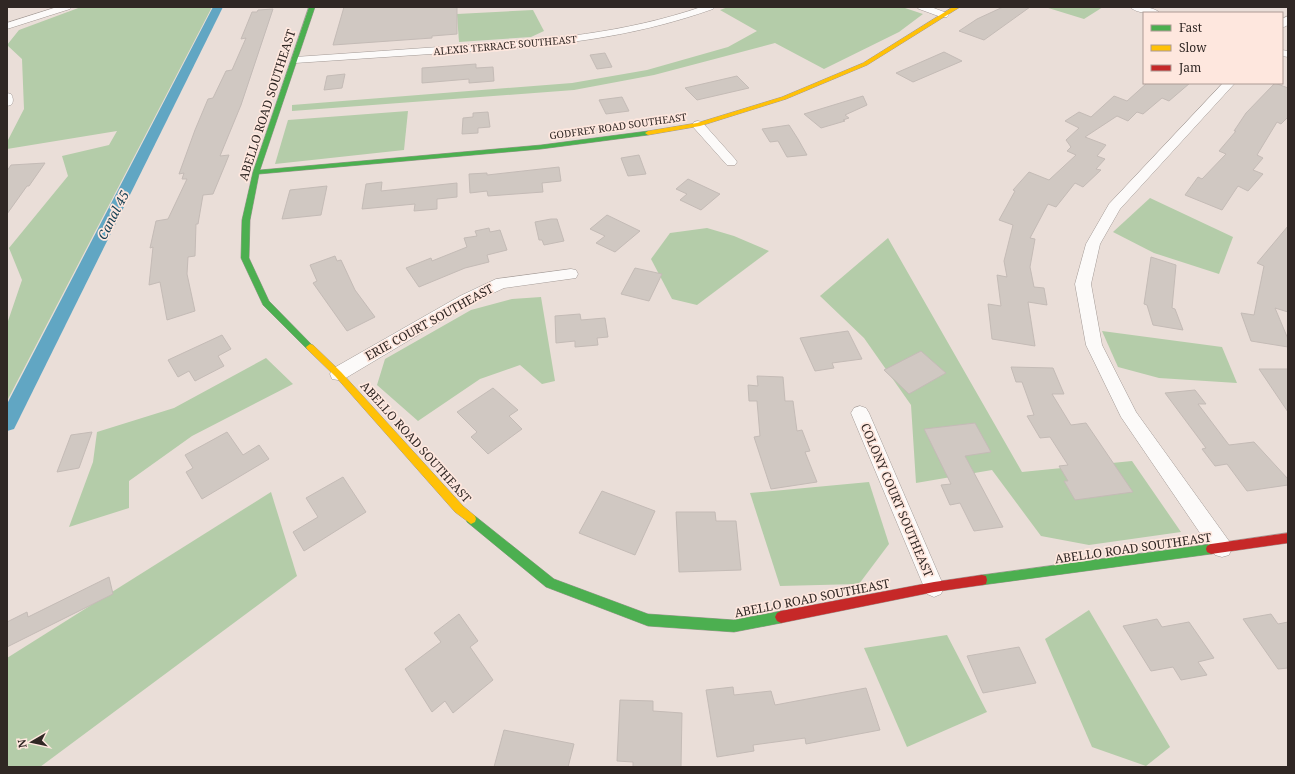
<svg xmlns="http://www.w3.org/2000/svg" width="1295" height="774" font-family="'Noto Serif',serif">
	<rect width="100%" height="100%" fill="#eaded8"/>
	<g fill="#b4cca9">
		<polygon points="81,7 212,7 7,401 7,324 22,280 9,248 68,176 62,156 109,145 117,131 7,149 7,142 24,109 22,59 7,45 19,30"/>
		<polygon points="728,7 902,7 923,14 899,32 824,69 775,43 654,75 574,90 292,111 292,105 572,83 647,70 728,47 757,31 720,10"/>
		<polygon points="1045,7 1103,7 1084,19"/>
		<polygon points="533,10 544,31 531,37 459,42 457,14"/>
		<polygon points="408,111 404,150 275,164 288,120"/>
		<polygon points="1150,198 1233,237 1219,274 1154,253 1113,232"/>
		<polygon points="707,228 734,236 769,251 697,305 672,299 651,259 670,233"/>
		<polygon points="888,238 1022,472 1132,461 1181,532 1089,545 1041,536 992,470 916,483 911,405 864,338 820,296"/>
		<polygon points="541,297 555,381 542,384 520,365 480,379 418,421 377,385 385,359 471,310 512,299"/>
		<polygon points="1102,331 1222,347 1237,383 1159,378 1118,367"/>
		<polygon points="266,358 293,384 192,436 129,481 129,508 69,527 93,462 97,432 174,408"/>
		<polygon points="869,482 889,544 859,584 780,586 750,493"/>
		<polygon points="271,492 297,576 40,767 7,767 7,658"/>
		<polygon points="1089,610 1170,747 1146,766 1092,747 1045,639"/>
		<polygon points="947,635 987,712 907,747 864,648"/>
	</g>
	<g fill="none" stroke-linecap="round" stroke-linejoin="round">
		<polygon fill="#61a6c3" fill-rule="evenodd" points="213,7 223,7 17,423 14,429 7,431 7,404"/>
	</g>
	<g fill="#d0c8c2" stroke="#c4bbb6">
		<polygon points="344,7 457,7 457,34 432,36 432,38 333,45"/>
		<polygon points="1003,7 1030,7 984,40 959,31 977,19"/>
		<polygon points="273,9 241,105 220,156 229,155 225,165 213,194 203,195 198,224 196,224 195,256 188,257 187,274 195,311 167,320 160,282 149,285 153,247 150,248 156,221 168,219 187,179 182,179 184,173 179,174 195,130 208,99 213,98 226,71 232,70 246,38 241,39 252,12 257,12 258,10"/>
		<polygon points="944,52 962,61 913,82 896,73"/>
		<polygon points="605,53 612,67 597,69 590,55"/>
		<polygon points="476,64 476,68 493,67 494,81 469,83 469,79 422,83 422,68"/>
		<polygon points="345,74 342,88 324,90 327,76"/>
		<polygon points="737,76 749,88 697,100 685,88"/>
		<polygon points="1147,83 1190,83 1169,101 1162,98 1143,114 1137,112 1128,121 1117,116 1085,137 1106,145 1097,156 1105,159 1096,169 1101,170 1083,187 1075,183 1056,207 1048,204 1030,238 1035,239 1030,267 1034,287 1044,288 1047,305 1028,302 1035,346 992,339 988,304 1001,306 997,275 1007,277 1004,261 1013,225 999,220 1015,191 1013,190 1029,172 1049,180 1076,155 1067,151 1071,147 1066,140 1079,128 1065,121 1079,112 1091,117 1114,96 1127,101"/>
		<polygon points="1275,83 1288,88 1288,117 1281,124 1277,122 1257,155 1263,158 1253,170 1263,174 1248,191 1238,186 1222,210 1185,195 1198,177 1202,179 1226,154 1219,151 1236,131 1234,131 1246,113"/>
		<polygon points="863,96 867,105 845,115 849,118 843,120 845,121 821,128 804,114"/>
		<polygon points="622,97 629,111 606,114 599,100"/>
		<polygon points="488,112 490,127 478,128 478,133 462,134 463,118 473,117 473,113"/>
		<polygon points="789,125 798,139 807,155 787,157 778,141 770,142 762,129"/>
		<polygon points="639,155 646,174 628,176 621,158"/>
		<polygon points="45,163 29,186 27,186 7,214 7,171 11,165"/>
		<polygon points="559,167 561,181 542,183 543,192 488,196 487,191 470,193 469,174 487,173 487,175"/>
		<polygon points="688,179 720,194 701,210 680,200 687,194 676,189"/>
		<polygon points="382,182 381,191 457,183 457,197 437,199 437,209 414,211 415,204 362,209 366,184"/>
		<polygon points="327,186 321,215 282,219 290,190"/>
		<polygon points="607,215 640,231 615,252 596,243 605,236 590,229"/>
		<polygon points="551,219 557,219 564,241 544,245 542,240 539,240 535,222"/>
		<polygon points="1288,226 1288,312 1275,308 1288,339 1288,347 1251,341 1241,313 1254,315 1264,266 1257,263"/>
		<polygon points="489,228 490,232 500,230 507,250 487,255 489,262 465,268 419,287 406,268 431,258 432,261 467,247 464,238 477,236 475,231"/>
		<polygon points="335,256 337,261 341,260 355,290 375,317 347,331 313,283 317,281 310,265"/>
		<polygon points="1151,257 1176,265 1172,308 1175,309 1183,330 1153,325 1147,305 1144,304"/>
		<polygon points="635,268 662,274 649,301 621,294"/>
		<polygon points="580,314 581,320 605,318 608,337 597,338 598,345 575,347 575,341 556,343 555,316"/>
		<polygon points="848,331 862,359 832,363 834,368 815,371 800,338"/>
		<polygon points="222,335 231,349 218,356 224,366 195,381 189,371 178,377 168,360"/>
		<polygon points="921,351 946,373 909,394 884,370"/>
		<polygon points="1011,367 1053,368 1064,394 1052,394 1071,425 1086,423 1133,492 1075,500 1064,481 1068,481 1059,466 1068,465 1050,437 1040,438 1027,416 1034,415 1022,382 1016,382"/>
		<polygon points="1259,369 1288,369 1288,412"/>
		<polygon points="757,376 783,377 785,401 793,401 797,431 802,430 810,451 805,452 817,482 771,489 754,437 760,436 757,401 749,401 748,385 758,386"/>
		<polygon points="493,388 518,410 509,416 522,429 488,454 471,437 477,432 457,412"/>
		<polygon points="1195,390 1206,404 1198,404 1229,445 1254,442 1288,479 1288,485 1247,491 1227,464 1215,466 1202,449 1206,448 1165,393"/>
		<polygon points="975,423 991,452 965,456 1003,527 974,531 960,503 950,505 941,485 951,484 924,429"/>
		<polygon points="92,432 79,468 57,472 71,435"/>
		<polygon points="227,432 243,455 259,445 269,459 202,499 186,472 193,468 185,455"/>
		<polygon points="343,477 366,512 304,551 293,532 318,517 306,498"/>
		<polygon points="602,491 655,511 635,555 579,533"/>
		<polygon points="676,512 715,512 716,521 736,521 741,570 679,572"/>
		<polygon points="109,577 113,594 7,647 7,622 27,612 28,617"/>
		<polygon points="459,614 478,641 470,647 493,680 453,713 445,701 432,712 405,669 441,642 434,633"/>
		<polygon points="1271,614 1278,624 1288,622 1288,668 1278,669 1243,619"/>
		<polygon points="1157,619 1162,627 1189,622 1214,658 1198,662 1207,675 1181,680 1173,667 1151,671 1123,626"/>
		<polygon points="1019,647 1036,683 983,693 967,656"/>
		<polygon points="733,687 734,695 771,691 775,705 866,688 880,730 806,744 805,738 753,745 754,751 717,757 706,690"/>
		<polygon points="620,700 653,701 653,711 682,713 681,767 633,767 633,762 617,761"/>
		<polygon points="504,730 574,744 568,767 494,767"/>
	</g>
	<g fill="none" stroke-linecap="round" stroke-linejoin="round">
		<defs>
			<g id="street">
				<polygon points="57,7 72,7 70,9 7,29 7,23"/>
				<path d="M701,7H715L713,9C628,39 551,46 461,52C406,56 350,59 295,63L290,60L295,57C353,53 410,49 468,45C547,40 625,33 701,7Z"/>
				<polygon points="917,7 931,7 947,13 949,15 947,17 941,17 919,9"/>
				<path d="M1130,7C1140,7 1153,6 1160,13C1150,13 1137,14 1130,7Z"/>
				<polygon points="1288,16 1288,25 1282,28 1282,19"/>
				<polygon points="1282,50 1288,51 1288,57 1282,56"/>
				<polygon points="1223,83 1235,83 1120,209 1100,244 1091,284 1102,345 1136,412 1229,541 1232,548 1229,555 1222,557 1215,555 1121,417 1086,345 1075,284 1086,244 1109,204"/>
				<path d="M7,93L11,94C13,97 14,102 11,105L7,106Z"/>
				<polygon points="698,121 702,122 735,159 737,162 735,165 727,165 694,128 692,125 694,122"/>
				<polygon points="571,269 576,270 578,274 576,278 504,288 470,304 344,379 338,380 332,379 330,374 332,369 460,296 496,279"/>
				<polygon points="860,406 866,408 869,413 944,587 941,594 934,597 927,594 924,587 851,413 854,408"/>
			</g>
			<g id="fast">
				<polygon points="309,7 315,7 260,170 541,145 648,131 651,133 648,135 541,149 259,174 250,220 249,258 269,301 314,347 310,350 307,349 263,305 241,258 242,220 253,172"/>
				<polygon points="471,514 475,516 554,579 648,614 734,620 781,611 785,613 787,617 785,621 781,623 734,632 648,626 546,587 467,522 466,519 467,516"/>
				<polygon points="1211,544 1215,546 1216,549 1215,552 1211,554 982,585 978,584 977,580 978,576 982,575"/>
			</g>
			<g id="slow">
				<polygon points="953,7 960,7 867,65 786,99 700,126 648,135 645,133 648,131 697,123 782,97 863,63"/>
				<polygon points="310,344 313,345 341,372 463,506 475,516 476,519 475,522 471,524 455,512 335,376 307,349 306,347"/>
			</g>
			<g id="jam">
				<polygon points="1288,533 1288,543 1211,554 1207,552 1206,549 1207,546 1211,544"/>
				<polygon points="982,575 986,576 987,580 986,584 982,585 934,592 781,623 777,621 775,617 777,613 781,611 934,582"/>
			</g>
		</defs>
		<use href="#street" stroke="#a39a96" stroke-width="1"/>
		<use href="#fast" stroke="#a39a96" stroke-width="1"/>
		<use href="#slow" stroke="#a39a96" stroke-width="1"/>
		<use href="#jam" stroke="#a39a96" stroke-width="1"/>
		<use href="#street" fill="#fcfaf9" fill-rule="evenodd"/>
		<use href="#fast" fill="#4caf50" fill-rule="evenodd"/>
		<use href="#slow" fill="#ffc107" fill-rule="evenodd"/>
		<use href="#jam" fill="#c62828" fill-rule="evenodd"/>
	</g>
	<g text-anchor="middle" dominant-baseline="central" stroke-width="3.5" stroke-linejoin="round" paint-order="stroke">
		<g font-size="10" fill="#302724" stroke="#fee7de">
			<text transform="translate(505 45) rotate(-5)">ALEXIS TERRACE SOUTHEAST</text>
			<text transform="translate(618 126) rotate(-8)">GODFREY ROAD SOUTHEAST</text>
		</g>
		<g font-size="12" fill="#302724" stroke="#fee7de">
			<text transform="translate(267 105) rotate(-72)">ABELLO ROAD SOUTHEAST</text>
			<text transform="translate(429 322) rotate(-29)">ERIE COURT SOUTHEAST</text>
			<text transform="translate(416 442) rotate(48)">ABELLO ROAD SOUTHEAST</text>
			<text transform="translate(897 500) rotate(67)">COLONY COURT SOUTHEAST</text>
			<text transform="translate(1133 548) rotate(-8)">ABELLO ROAD SOUTHEAST</text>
			<text transform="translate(812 598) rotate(-11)">ABELLO ROAD SOUTHEAST</text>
		</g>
		<g font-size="13" font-style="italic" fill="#184255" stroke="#fee7de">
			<text transform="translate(113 215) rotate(-63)">Canal 45</text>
		</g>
	</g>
	<rect width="1295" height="774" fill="none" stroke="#302724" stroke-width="16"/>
	<rect x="1143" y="12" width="140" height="72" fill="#fee7de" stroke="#ac9a94"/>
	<rect x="1151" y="25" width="20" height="6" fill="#4caf50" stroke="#ac9a94"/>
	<text x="1179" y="32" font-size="12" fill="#302724">Fast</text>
	<rect x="1151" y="45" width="20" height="6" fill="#ffc107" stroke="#ac9a94"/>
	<text x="1179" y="52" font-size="12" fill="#302724">Slow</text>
	<rect x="1151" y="65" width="20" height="6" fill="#c62828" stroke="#ac9a94"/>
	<text x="1179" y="72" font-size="12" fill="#302724">Jam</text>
	<g transform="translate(32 742) rotate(261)" stroke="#fee7de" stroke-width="3" paint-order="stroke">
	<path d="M0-3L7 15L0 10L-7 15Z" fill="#302724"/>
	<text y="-6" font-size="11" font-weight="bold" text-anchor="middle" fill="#302724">N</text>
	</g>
</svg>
